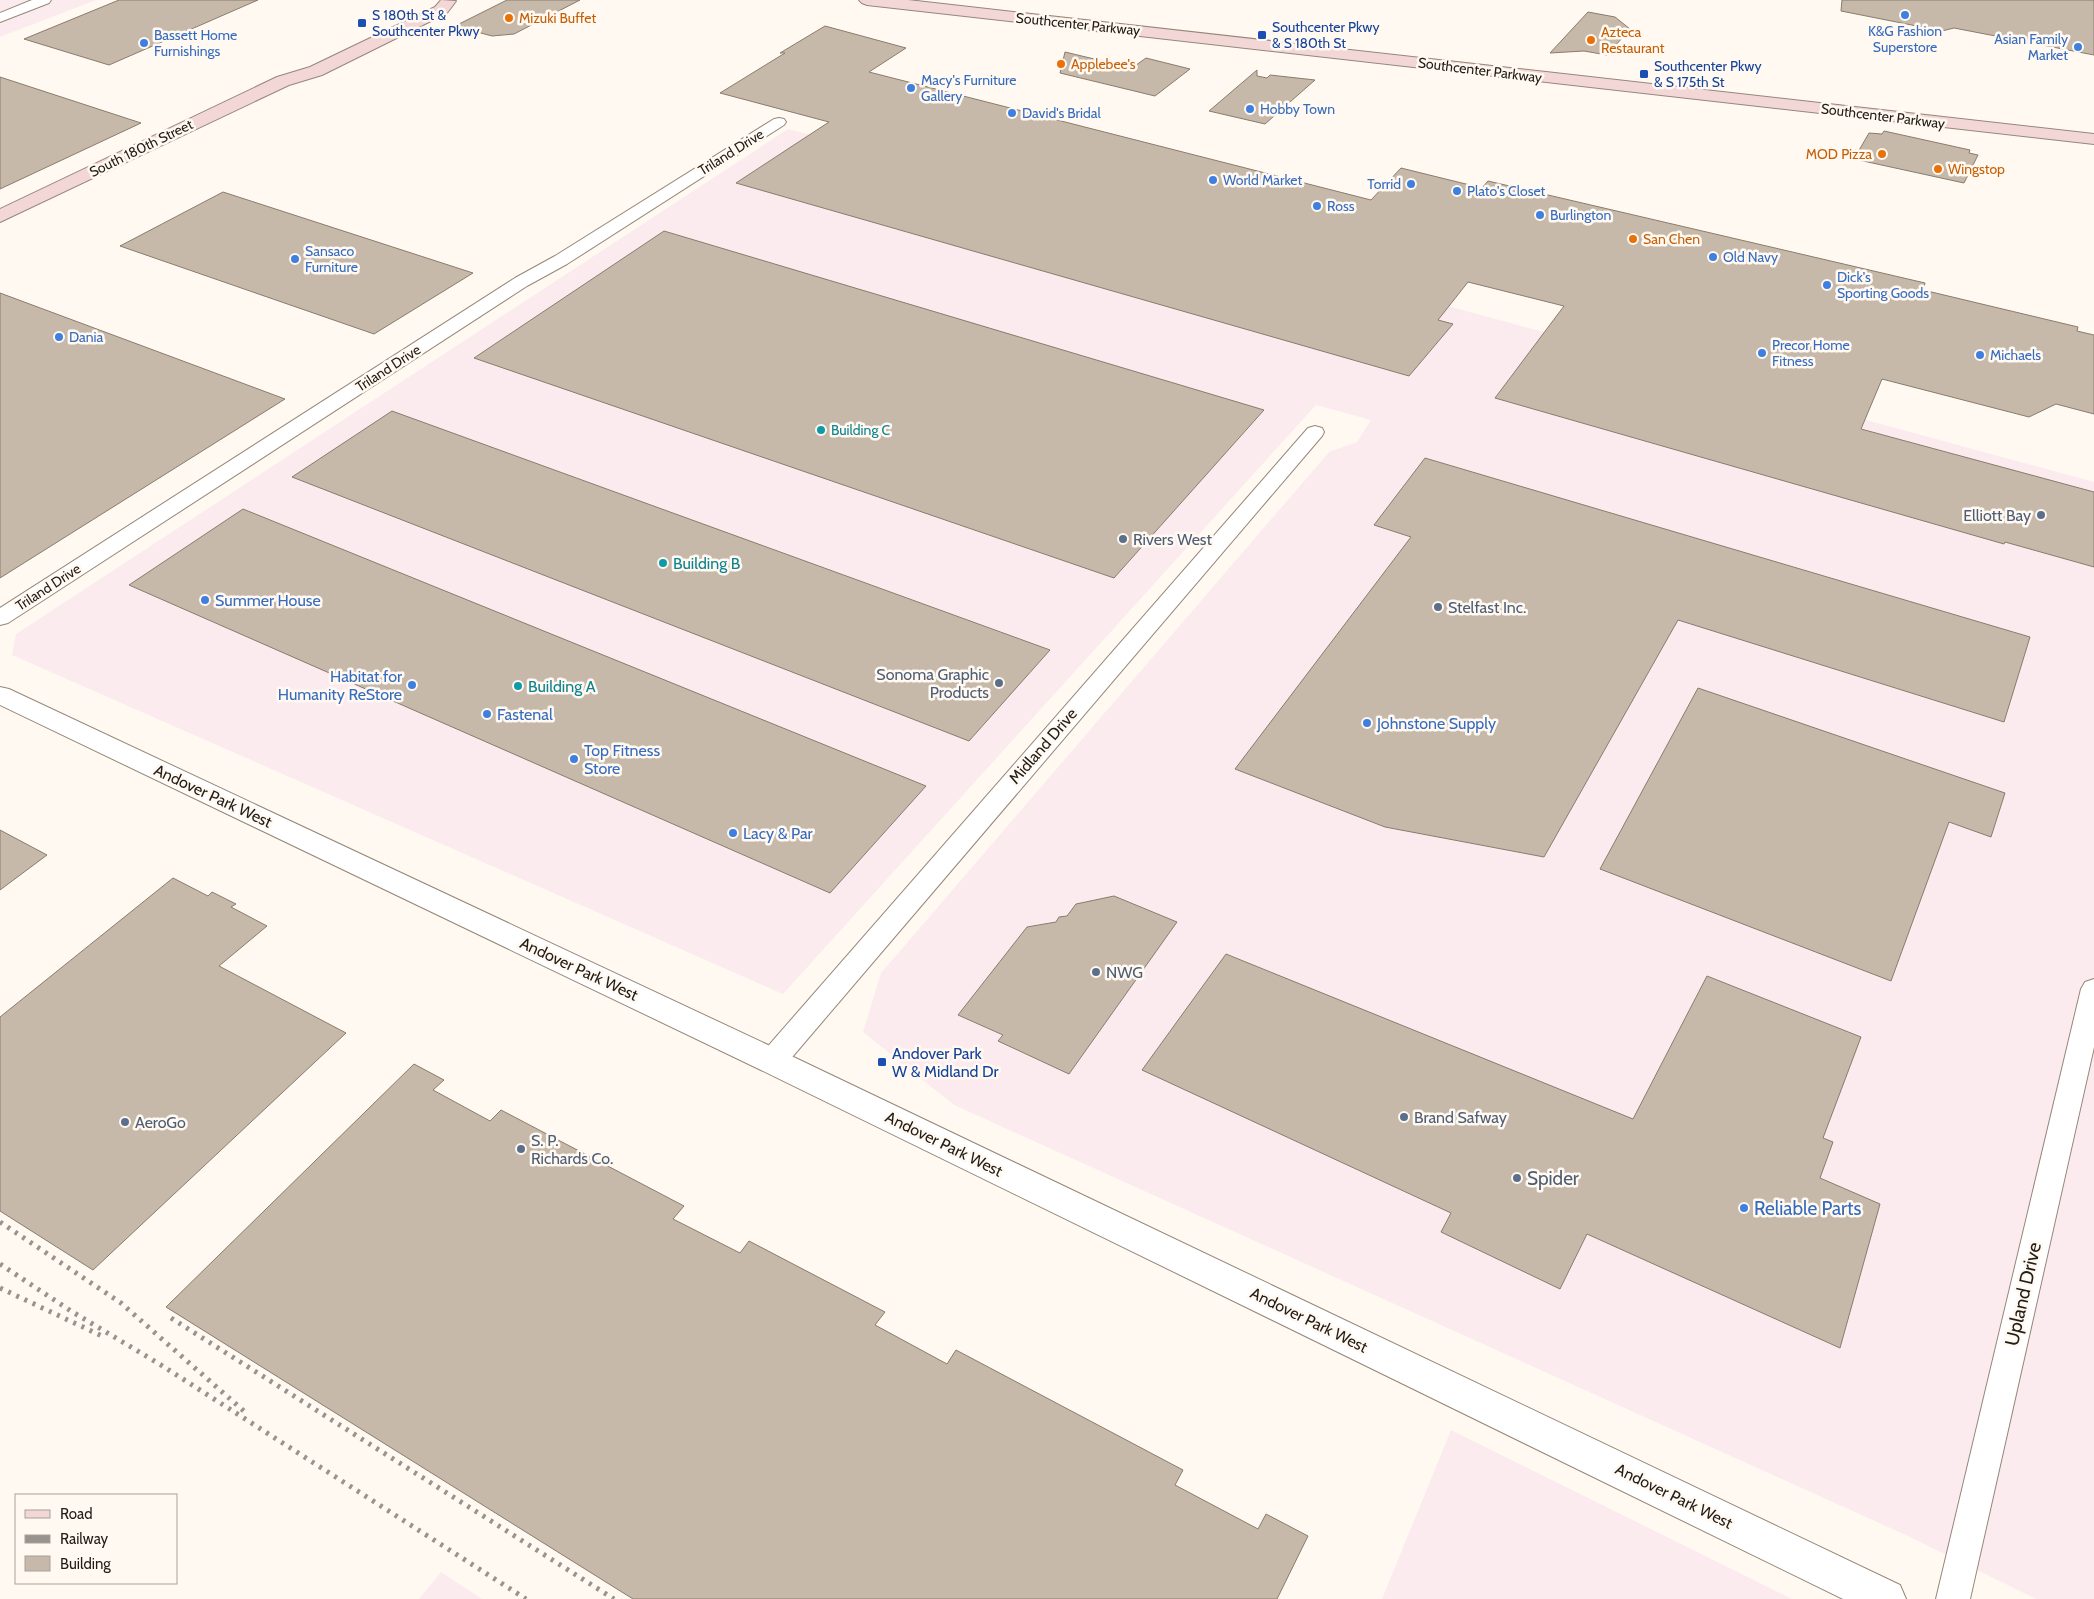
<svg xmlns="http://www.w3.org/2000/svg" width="2094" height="1599" font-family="Cabin,sans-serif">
	<rect width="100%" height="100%" fill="#fff9f2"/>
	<g fill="#fbebee">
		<polygon points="0,0 96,0 0,37"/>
		<polygon points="788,129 1481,315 2094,482 2094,1599 2036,1599 1908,1536 954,1105 863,1032 881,973 1329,452 1357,442 1371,420 1316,405 783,994 12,655 16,634"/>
		<polygon points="1451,1430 1792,1599 1382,1599"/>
		<polygon points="441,1572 482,1599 419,1599"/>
	</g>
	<g fill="#c7b9a9" stroke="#897c6d">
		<polygon points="119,0 258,0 109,65 24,39"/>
		<polygon points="507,0 580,0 514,34 492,36 455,26"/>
		<polygon points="1842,0 2094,0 2094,55 1954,28 1942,31 1841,11"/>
		<polygon points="1588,12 1615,17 1630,29 1607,55 1584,51 1550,53"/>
		<polygon points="825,26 906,48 869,72 1371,200 1401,168 1482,188 1488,181 1925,283 1923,290 2078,327 2077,331 2094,335 2094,414 2056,404 2029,417 1882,379 1861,429 2094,492 2094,567 2005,542 2004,544 1495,398 1564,306 1468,282 1438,320 1453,324 1409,376 736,183 829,122 720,93 785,53 780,53"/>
		<polygon points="1065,52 1132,68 1146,58 1190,69 1155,96 1060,73"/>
		<polygon points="1257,70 1257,76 1267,78 1270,75 1315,80 1265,124 1209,111"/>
		<polygon points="0,77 141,123 0,189"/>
		<polygon points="1884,131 1970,150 1969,153 1978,155 1964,183 1854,159 1869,133 1882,134"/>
		<polygon points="223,192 473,273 374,334 120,246"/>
		<polygon points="664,231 1264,410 1114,578 474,358"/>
		<polygon points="0,293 285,399 0,578"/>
		<polygon points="392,411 1050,650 969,741 292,477"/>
		<polygon points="1425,458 2030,637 2004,722 1678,620 1544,857 1385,827 1235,769 1411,537 1374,525"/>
		<polygon points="243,509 926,786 830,893 129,585"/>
		<polygon points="1698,688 2005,793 1991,837 1949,822 1891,981 1600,869"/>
		<polygon points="0,830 47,855 0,890"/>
		<polygon points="173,878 208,896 212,892 236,904 231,907 267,926 219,966 346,1033 93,1270 0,1211 0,1017"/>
		<polygon points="1114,896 1177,922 1069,1074 998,1041 1003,1035 958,1015 1027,927 1056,922 1059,917 1067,916 1076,904"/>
		<polygon points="1226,954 1633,1119 1707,976 1861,1037 1823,1138 1833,1142 1820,1178 1880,1204 1840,1348 1587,1234 1560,1289 1441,1232 1451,1213 1142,1070"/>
		<polygon points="414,1064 444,1080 433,1090 490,1121 501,1110 684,1206 673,1219 740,1253 749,1241 885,1312 875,1325 947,1364 956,1350 1183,1470 1175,1485 1258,1529 1266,1514 1308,1536 1277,1599 633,1599 166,1307"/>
	</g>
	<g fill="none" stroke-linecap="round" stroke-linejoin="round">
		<defs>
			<g id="minor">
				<polygon points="32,0 51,0 49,3 0,22 0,13"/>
				<polygon points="779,118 784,119 786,122 784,125 567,264 527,286 8,623 0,625 0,608 515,278 555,256 774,119"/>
				<polygon points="1315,426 1322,428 1324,432 1322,436 782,1069 772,1072 762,1069 758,1061 762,1053 1308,428"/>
				<polygon points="2094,979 2094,1047 1970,1599 1936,1599 2081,989 2085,982"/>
			</g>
			<polygon id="tertiary" points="0,687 9,689 783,1052 1900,1585 1906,1599 1843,1599 761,1070 0,705"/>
			<g id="secondary">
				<polygon points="441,0 456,1 447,13 322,75 289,85 0,222 0,209 277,77 310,67 435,7"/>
				<polygon points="859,0 908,0 2094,134 2094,144 867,5 862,3"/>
			</g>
		</defs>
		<use href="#minor" stroke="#958778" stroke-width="2"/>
		<use href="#tertiary" stroke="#958778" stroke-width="2"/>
		<use href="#secondary" stroke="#958778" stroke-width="2"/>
		<use href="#minor" fill="#fff" fill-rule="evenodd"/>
		<use href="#tertiary" fill="#fff" fill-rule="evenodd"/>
		<use href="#secondary" fill="#f2d7d6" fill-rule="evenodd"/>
		<g stroke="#98938c" stroke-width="5" stroke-dasharray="3 6" stroke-linecap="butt">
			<polyline points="0,1222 121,1303 245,1412"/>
			<polyline points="0,1264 71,1311 161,1365 526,1599"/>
			<polyline points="0,1288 102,1336"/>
			<polyline points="171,1318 614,1599"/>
		</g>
	</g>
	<g fill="#3f7fe0" stroke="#fff9f2" stroke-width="2">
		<circle cx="1905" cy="15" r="5"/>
		<circle cx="144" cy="43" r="5"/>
		<circle cx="2078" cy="47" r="5"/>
		<circle cx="911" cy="88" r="5"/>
		<circle cx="1250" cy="109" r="5"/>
		<circle cx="1012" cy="113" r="5"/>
		<circle cx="1213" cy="180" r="5"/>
		<circle cx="1411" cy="184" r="5"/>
		<circle cx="1457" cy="191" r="5"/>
		<circle cx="1317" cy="206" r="5"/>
		<circle cx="1540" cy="215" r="5"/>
		<circle cx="1713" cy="257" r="5"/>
		<circle cx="295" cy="259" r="5"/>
		<circle cx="1827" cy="285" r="5"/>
		<circle cx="59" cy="337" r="5"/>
		<circle cx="1762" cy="353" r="5"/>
		<circle cx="1980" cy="355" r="5"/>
		<circle cx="205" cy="600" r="5"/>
		<circle cx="412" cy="685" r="5"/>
		<circle cx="487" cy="714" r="5"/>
		<circle cx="1367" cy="723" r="5"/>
		<circle cx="574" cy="759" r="5"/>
		<circle cx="733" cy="833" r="5"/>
		<circle cx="1744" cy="1208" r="5"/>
	</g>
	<g fill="#e8710a" stroke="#fff9f2" stroke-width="2">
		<circle cx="509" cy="18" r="5"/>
		<circle cx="1591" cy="40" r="5"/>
		<circle cx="1061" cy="64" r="5"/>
		<circle cx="1882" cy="154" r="5"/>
		<circle cx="1938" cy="169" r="5"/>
		<circle cx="1633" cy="239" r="5"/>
	</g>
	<g fill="#1a4fb4" stroke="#fff9f2" stroke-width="2">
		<rect x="357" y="18" width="10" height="10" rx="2.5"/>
		<rect x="1257" y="30" width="10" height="10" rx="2.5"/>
		<rect x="1639" y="69" width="10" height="10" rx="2.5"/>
		<rect x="877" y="1057" width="10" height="10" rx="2.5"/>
	</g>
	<g fill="#0f9aa8" stroke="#fff9f2" stroke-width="2">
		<circle cx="821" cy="430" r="5"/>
		<circle cx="663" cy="563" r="5"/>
		<circle cx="518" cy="686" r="5"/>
	</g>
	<g fill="#5c6f8a" stroke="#fff9f2" stroke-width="2">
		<circle cx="2041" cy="515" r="5"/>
		<circle cx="1123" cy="539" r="5"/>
		<circle cx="1438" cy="607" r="5"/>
		<circle cx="999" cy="683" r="5"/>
		<circle cx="1096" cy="972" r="5"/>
		<circle cx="1404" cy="1117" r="5"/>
		<circle cx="125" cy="1122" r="5"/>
		<circle cx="521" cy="1149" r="5"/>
		<circle cx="1517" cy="1178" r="5"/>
	</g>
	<g text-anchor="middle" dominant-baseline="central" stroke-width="5" stroke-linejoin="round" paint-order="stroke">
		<g font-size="14" fill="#164399" stroke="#fff9f2" text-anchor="start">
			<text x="372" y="15">S 180th St &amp;<tspan x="372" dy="16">Southcenter Pkwy</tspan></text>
			<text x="1272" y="27">Southcenter Pkwy<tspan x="1272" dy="16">&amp; S 180th St</tspan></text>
			<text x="1654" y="66">Southcenter Pkwy<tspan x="1654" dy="16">&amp; S 175th St</tspan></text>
		</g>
		<g font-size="14" fill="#c56008" stroke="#fff9f2" text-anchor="start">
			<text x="519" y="18">Mizuki Buffet</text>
			<text x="1601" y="32">Azteca<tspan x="1601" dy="16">Restaurant</tspan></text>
			<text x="1071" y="64">Applebee's</text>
			<text x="1872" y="154" text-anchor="end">MOD Pizza</text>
			<text x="1948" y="169">Wingstop</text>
			<text x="1643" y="239">San Chen</text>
		</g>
		<g font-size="14" fill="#211c16" stroke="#fff9f2">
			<text transform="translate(1078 24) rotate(6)">Southcenter Parkway</text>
			<text transform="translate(1480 70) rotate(7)">Southcenter Parkway</text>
			<text transform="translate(1883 116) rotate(7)">Southcenter Parkway</text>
			<text transform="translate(141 148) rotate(-26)">South 180th Street</text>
			<text transform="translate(731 152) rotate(-32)">Triland Drive</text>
			<text transform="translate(388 368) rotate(-33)">Triland Drive</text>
			<text transform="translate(48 587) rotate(-33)">Triland Drive</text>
		</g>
		<g font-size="14" fill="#366cbe" stroke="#fff9f2" text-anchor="start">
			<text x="1905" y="31" text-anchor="middle">K&amp;G Fashion<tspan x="1905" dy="16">Superstore</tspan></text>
			<text x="154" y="35">Bassett Home<tspan x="154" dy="16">Furnishings</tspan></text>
			<text x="2068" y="39" text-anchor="end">Asian Family<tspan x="2068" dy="16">Market</tspan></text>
			<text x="921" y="80">Macy's Furniture<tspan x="921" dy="16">Gallery</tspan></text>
			<text x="1260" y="109">Hobby Town</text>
			<text x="1022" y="113">David's Bridal</text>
			<text x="1223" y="180">World Market</text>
			<text x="1401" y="184" text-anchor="end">Torrid</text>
			<text x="1467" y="191">Plato's Closet</text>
			<text x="1327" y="206">Ross</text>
			<text x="1550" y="215">Burlington</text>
			<text x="305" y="251">Sansaco<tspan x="305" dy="16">Furniture</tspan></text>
			<text x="1723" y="257">Old Navy</text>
			<text x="1837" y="277">Dick's<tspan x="1837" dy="16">Sporting Goods</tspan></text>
			<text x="69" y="337">Dania</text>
			<text x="1772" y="345">Precor Home<tspan x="1772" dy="16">Fitness</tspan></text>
			<text x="1990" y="355">Michaels</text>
		</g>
		<g font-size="14" fill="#0d838f" stroke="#fff9f2" text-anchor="start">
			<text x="831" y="430">Building C</text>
		</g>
		<g font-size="16" fill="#4e5e75" stroke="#fff9f2" text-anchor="start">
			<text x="2031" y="515" text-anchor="end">Elliott Bay</text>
			<text x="1133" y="539">Rivers West</text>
			<text x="1448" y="607">Stelfast Inc.</text>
			<text x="989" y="674" text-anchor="end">Sonoma Graphic<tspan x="989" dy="18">Products</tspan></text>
			<text x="1106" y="972">NWG</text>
			<text x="1414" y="1117">Brand Safway</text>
			<text x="135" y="1122">AeroGo</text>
			<text x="531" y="1140">S. P.<tspan x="531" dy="18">Richards Co.</tspan></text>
		</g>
		<g font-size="16" fill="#0d838f" stroke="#fff9f2" text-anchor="start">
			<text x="673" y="563">Building B</text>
			<text x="528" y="686">Building A</text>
		</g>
		<g font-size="16" fill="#366cbe" stroke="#fff9f2" text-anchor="start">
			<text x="215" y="600">Summer House</text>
			<text x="402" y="676" text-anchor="end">Habitat for<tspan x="402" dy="18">Humanity ReStore</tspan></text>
			<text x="497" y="714">Fastenal</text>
			<text x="1377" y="723">Johnstone Supply</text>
			<text x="584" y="750">Top Fitness<tspan x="584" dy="18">Store</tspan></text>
			<text x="743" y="833">Lacy &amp; Par</text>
		</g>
		<g font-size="16" fill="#211c16" stroke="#fff9f2">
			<text transform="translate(1043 746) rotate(-49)">Midland Drive</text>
			<text transform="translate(213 796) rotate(25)">Andover Park West</text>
			<text transform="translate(579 969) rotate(25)">Andover Park West</text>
			<text transform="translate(944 1144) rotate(26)">Andover Park West</text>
			<text transform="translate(1309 1320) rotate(26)">Andover Park West</text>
			<text transform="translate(1674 1496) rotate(26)">Andover Park West</text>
		</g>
		<g font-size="16" fill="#164399" stroke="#fff9f2" text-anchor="start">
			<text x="892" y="1053">Andover Park<tspan x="892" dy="18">W &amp; Midland Dr</tspan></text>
		</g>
		<g font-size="19" fill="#4e5e75" stroke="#fff9f2" text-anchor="start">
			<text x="1527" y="1178">Spider</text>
		</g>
		<g font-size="19" fill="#366cbe" stroke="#fff9f2" text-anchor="start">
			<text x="1754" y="1208">Reliable Parts</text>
		</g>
		<g font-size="19" fill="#211c16" stroke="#fff9f2">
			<text transform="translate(2023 1294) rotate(-77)">Upland Drive</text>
		</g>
	</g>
	<rect x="15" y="1494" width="162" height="90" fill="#fff9f2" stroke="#a6a19a"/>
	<rect x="25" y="1510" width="25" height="8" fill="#f2d7d6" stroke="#a6a19a"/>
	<text x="60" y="1519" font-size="15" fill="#211c16">Road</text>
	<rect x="25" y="1535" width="25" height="8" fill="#98938c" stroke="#a6a19a"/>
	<text x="60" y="1544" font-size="15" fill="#211c16">Railway</text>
	<rect x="25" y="1556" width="25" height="15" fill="#c7b9a9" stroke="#a6a19a"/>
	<text x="60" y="1569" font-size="15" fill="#211c16">Building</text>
</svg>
